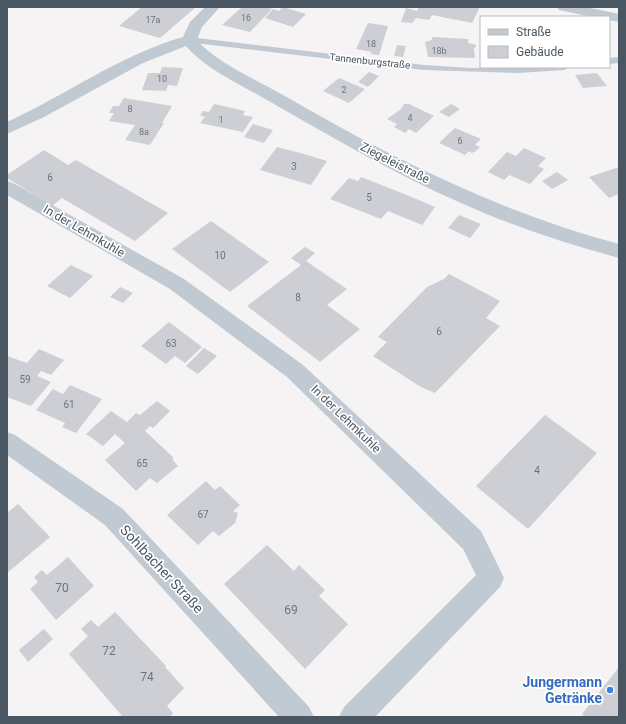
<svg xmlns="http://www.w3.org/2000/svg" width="626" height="724" font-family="Roboto,sans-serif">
	<rect width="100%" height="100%" fill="#f5f3f3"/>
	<g fill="#cdcfd5">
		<polygon points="142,7 196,7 160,38 119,26"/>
		<polygon points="242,7 265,7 272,9 250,32 222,25"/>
		<polygon points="283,7 306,14 293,27 265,18 273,9 279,11"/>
		<polygon points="419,7 480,7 472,23 432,15 429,20 416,18 412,23 401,22 406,8 417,11"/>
		<polygon points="368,23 388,26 379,55 370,54 372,52 356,49"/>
		<polygon points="432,37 468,39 468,43 476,45 476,47 474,48 475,58 428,57 425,42 432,40"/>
		<polygon points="397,45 406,46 403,57 394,56"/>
		<polygon points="162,67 183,68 177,86 168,85 166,91 142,90 148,73 160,73"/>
		<polygon points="369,72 379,76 368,87 358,82"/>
		<polygon points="597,73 607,86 583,88 575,75"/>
		<polygon points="339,78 365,89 349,103 323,91"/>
		<polygon points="124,98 172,106 162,123 164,123 150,145 125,140 135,125 109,121 114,113 109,113 113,106 119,106"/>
		<polygon points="214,104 245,111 243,115 253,117 243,132 200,123 205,117 200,115 203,111 209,112"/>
		<polygon points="404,104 409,104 434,116 416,133 409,129 405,133 394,127 397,124 387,119 401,109"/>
		<polygon points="451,104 460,109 449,117 439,112"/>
		<polygon points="253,124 273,130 264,143 244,137"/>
		<polygon points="455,128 481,139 475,145 480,147 476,151 472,153 469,151 465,155 439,143"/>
		<polygon points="277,147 304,154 327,161 311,185 260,170"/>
		<polygon points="524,148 546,158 538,166 544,169 530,184 509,175 504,180 488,172 507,152 516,156"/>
		<polygon points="44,150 68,165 76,160 168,213 135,241 62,198 52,206 7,178 7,175"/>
		<polygon points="619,167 619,194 609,198 589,177"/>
		<polygon points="557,172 568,180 552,189 542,181"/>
		<polygon points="361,177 407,195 435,207 422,225 388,211 381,219 330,199 349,178 358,181"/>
		<polygon points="459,215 481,224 470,238 448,228"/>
		<polygon points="211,221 269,262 230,292 172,249"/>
		<polygon points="305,247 315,253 306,261 347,289 327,305 360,329 320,362 247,306 301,265 291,258"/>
		<polygon points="71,265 93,276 70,298 47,286"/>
		<polygon points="449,274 500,301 486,318 500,326 435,393 421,387 373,356 387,342 378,337 427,287 444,279"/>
		<polygon points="120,287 133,293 123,303 110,297"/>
		<polygon points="169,322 202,347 185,363 175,356 166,364 141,346"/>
		<polygon points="204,348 217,356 198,374 186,366"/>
		<polygon points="39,349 64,360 51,375 41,371 37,376 51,382 31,406 7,397 7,356 27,363"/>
		<polygon points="70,385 102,399 76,433 62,427 65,423 36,410 53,389 63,394"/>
		<polygon points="157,401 170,411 153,428 150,426 145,431 174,458 172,459 178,466 157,483 150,478 136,491 105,460 125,443 115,434 103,446 86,434 111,411 127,422 136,413 140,415"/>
		<polygon points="545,415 597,453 528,529 476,486"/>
		<polygon points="206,481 215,490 220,486 240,505 233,511 238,513 235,523 219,536 213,531 198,545 167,515"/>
		<polygon points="18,504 50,537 7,573 7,513"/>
		<polygon points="267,545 294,571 299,565 325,590 319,596 348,624 305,669 224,584"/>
		<polygon points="68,557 94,586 56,620 30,589 38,582 34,577 42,570 47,575"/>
		<polygon points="115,612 166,666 165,667 184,688 167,706 173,713 170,717 123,717 69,654 88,636 81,629 91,620 98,627"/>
		<polygon points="44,629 53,639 28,662 19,650"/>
		<polygon points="619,667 619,717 585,717 582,714"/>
	</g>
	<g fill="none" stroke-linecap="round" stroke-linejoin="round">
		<g fill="#c1cad2" fill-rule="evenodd">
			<polygon points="189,37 424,65 471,68 569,67 564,70 518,73 424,70 186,42 185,40"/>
			<polygon points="619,57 619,63 609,64 609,58"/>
		</g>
		<g fill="#c1cad2" fill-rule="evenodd">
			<path d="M205,7H220L202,27L197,40C217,63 255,79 283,95C390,157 499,212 619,244V258C565,243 512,226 461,203C397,175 335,139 274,104C246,87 206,70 186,46L143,63L44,117L7,134V122C66,95 120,55 183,37L190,22Z"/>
			<polygon points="557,7 586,7 619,14 619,22 609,20 609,17 592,17 559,10"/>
			<polygon points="7,181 13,183 184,279 303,365 481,531 504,578 500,587 375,717 339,717 344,707 476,575 463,549 287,377 170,289 7,195"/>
		</g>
		<polygon fill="#c1cad2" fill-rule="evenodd" points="7,432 15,435 123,509 309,707 314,717 279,717 105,525 7,455"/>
	</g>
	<circle fill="#3f7fe0" stroke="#fff" stroke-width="1.5" cx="610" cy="690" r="4"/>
	<g text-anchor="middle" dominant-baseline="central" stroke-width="3.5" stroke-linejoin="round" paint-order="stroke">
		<g font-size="9" fill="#6b747e">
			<text x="246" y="18">16</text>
			<text x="153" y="20">17a</text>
			<text x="371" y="44">18</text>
			<text x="439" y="51">18b</text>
			<text x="162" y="79">10</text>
			<text x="344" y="90">2</text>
			<text x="130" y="109">8</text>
			<text x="410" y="118">4</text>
			<text x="221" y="120">1</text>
			<text x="144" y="132">8a</text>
			<text x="460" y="141">6</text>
		</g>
		<g font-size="10" fill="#4a5661" stroke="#fff">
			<text transform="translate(370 61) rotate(6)">Tannenburgstraße</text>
		</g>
		<g font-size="10" fill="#6b747e">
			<text x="294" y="166">3</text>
			<text x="50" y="177">6</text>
			<text x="369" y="197">5</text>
			<text x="220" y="255">10</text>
			<text x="298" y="297">8</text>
			<text x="439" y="331">6</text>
			<text x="171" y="343">63</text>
			<text x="25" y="379">59</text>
			<text x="69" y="404">61</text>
			<text x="142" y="463">65</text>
			<text x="537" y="470">4</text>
			<text x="203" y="514">67</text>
		</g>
		<g font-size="12" fill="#4a5661" stroke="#fff">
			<text transform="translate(395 163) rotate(27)">Ziegeleistraße</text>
			<text transform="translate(84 231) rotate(30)">In der Lehmkuhle</text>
			<text transform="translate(346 419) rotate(44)">In der Lehmkuhle</text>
		</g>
		<g font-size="12" fill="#6b747e">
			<text x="62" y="588">70</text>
			<text x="291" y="610">69</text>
			<text x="109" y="651">72</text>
			<text x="147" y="677">74</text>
		</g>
		<g font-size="14" fill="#4a5661" stroke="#fff">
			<text transform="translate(162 569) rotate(47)">Sohlbacher Straße</text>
		</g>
		<g font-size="14" font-weight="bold" fill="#366cbe" stroke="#fff" text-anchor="end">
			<text x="602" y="682">Jungermann<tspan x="602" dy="16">Getränke</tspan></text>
		</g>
	</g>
	<rect width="626" height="724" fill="none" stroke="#4a5661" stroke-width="16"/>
	<rect x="480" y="16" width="130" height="52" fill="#ffffff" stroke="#b7bbc0"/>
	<rect x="488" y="29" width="20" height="6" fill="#c1cad2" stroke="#b7bbc0"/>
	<text x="516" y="36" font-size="12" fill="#4a5661">Straße</text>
	<rect x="488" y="46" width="20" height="12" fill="#cdcfd5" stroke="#b7bbc0"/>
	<text x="516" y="56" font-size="12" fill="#4a5661">Gebäude</text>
</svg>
